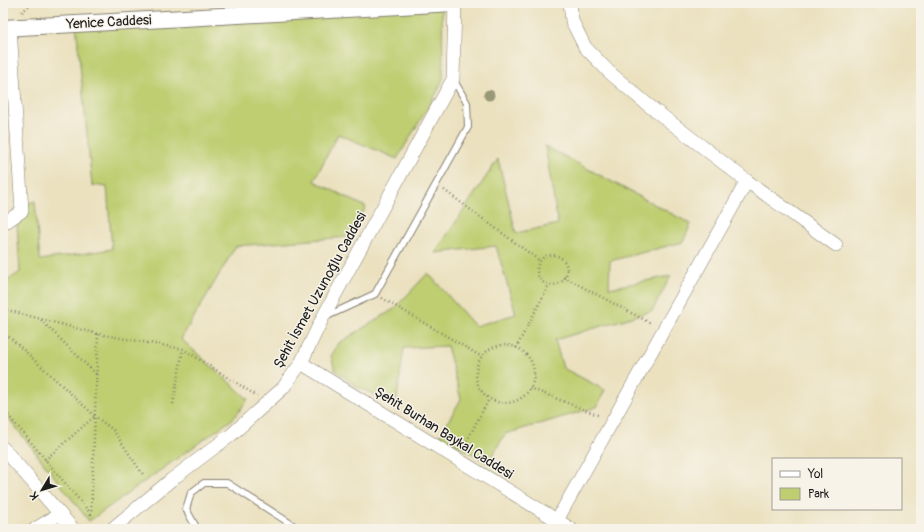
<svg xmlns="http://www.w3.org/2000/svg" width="924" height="532" font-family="Pangolin,sans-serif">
	<rect width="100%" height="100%" fill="#f7f3e8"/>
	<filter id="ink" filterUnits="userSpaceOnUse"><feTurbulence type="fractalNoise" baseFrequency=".025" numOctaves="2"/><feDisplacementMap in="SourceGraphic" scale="8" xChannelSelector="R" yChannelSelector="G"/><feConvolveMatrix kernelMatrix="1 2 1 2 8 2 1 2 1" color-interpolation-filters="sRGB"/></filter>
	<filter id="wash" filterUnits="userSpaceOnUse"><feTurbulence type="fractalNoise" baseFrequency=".012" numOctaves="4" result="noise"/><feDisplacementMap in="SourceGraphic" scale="16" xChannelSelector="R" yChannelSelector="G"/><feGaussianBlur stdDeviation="0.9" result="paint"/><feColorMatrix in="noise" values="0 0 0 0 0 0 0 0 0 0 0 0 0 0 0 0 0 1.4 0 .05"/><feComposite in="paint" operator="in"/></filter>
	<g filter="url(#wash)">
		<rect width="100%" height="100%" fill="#ebe1bf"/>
		<g fill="#bece71" stroke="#6d7546">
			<polygon points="442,3 443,79 436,94 397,159 338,134 314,181 366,207 349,237 236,246 181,339 248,399 234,418 89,521 3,411 3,284 20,272 16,208 35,201 40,260 112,249 107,187 92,185 76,24"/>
			<polygon points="545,146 691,224 683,242 610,261 609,288 671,276 652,311 555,340 563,368 605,390 597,407 505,434 488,463 440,435 461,399 447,346 404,348 396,404 357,387 335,370 331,356 339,343 394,309 428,273 475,326 516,314 496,246 435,253 498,159 516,233 558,224"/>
		</g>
	</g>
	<g filter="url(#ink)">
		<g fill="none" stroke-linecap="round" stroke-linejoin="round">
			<defs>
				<g id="service">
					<polyline points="325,317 375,294 468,127 467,103 453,79"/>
					<polyline points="197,529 186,509 191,493 204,483 227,483 299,529"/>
				</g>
				<g id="minor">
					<polyline points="570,3 572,21 585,47 609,72 648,105 747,181 836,245"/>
					<polyline points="3,224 22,211 10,28"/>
					<polyline points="301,363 571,529"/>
					<polyline points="3,448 73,529"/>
					<polyline points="35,529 60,514"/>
					<polyline points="112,529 171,480 231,435 283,388 301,363 323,317 453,79 455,3"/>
					<polyline points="552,529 747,181"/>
				</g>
				<polyline id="tertiary" points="3,28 454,3"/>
			</defs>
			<use href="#service" stroke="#847e6e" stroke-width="8"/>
			<use href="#minor" stroke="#847e6e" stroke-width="14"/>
			<use href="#tertiary" stroke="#847e6e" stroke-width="18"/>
			<g stroke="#847e6e" stroke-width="2.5" stroke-dasharray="1 3" stroke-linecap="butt">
				<polyline points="22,12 32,3"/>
				<polyline points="444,190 540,261"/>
				<circle cx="552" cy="270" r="15"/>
				<polyline points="564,277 652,324"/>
				<polyline points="382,298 482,357"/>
				<polyline points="3,309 98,334 183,349 257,396"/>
				<polyline points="41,320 96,374"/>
				<polyline points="3,331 95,416 113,430 144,476"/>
				<circle cx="505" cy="374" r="29"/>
				<polyline points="516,348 549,285"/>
				<polyline points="530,388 600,416"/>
				<polyline points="173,404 183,349"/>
				<polyline points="3,409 91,514"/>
				<polyline points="463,448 489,399"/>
				<polyline points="45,460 95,416"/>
				<polyline points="91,515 98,334"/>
			</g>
			<use href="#service" stroke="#fff" stroke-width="6"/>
			<use href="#minor" stroke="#fff" stroke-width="13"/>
			<use href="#tertiary" stroke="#fff" stroke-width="16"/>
		</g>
		<circle fill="#989776" cx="489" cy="95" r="5.5"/>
	</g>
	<g text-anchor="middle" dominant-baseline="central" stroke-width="3" stroke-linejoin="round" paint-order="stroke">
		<g font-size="14" fill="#1c1c1c" stroke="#f7f3e8">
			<text transform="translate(109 22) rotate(-3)">Yenice Caddesi</text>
			<text transform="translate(320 290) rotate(-61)">Şehit İsmet Uzunoğlu Caddesi</text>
			<text transform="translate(444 433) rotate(32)">Şehit Burhan Baykal Caddesi</text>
		</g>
	</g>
	<rect width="924" height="532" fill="none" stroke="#f7f3e8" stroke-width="16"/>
	<rect x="772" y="458" width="130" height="52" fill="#f7f3e8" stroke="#9f9d96"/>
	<rect x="780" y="471" width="20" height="6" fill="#ffffff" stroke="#9f9d96"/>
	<text x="808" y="478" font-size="12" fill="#1c1c1c">Yol</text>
	<rect x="780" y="488" width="20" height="12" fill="#bece71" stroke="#9f9d96"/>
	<text x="808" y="498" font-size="12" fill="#1c1c1c">Park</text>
	<g transform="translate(42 490) rotate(232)" stroke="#f7f3e8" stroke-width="3" paint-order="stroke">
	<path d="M0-3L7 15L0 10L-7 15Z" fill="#1c1c1c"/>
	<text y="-6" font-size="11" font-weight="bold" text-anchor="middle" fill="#1c1c1c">K</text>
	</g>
</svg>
